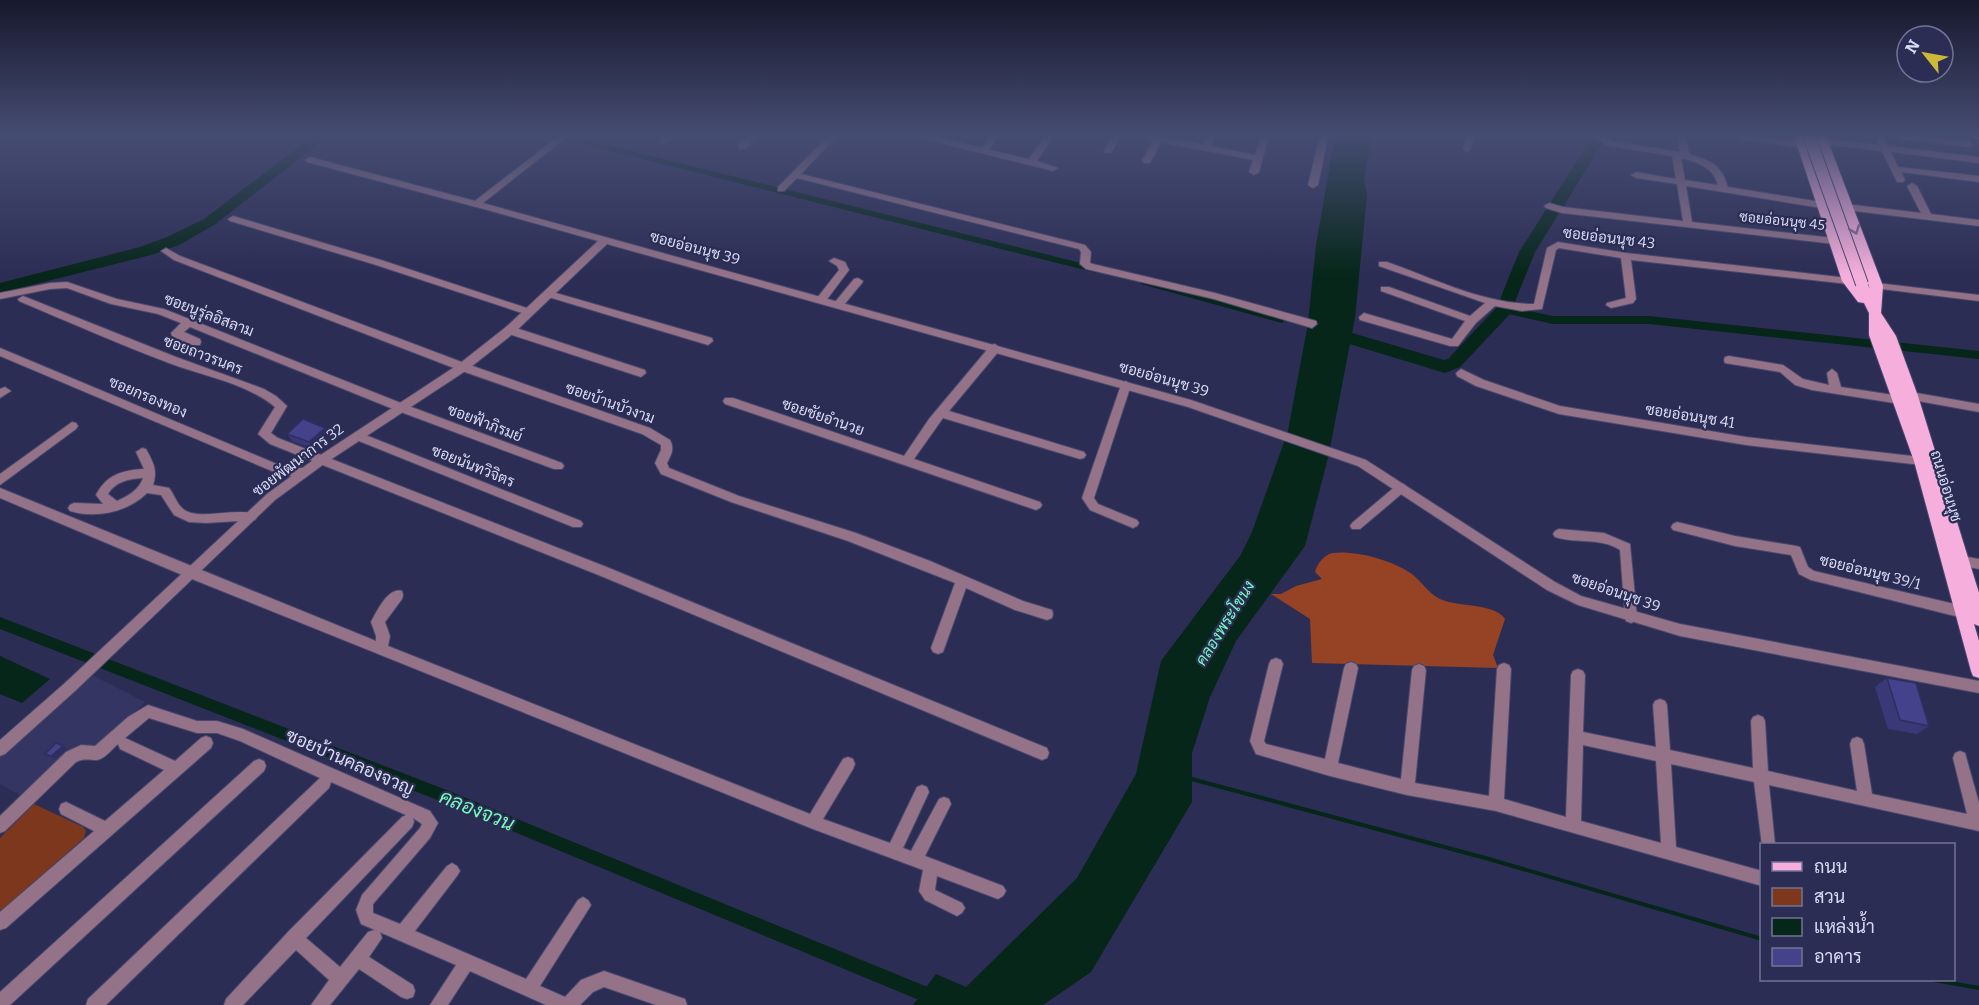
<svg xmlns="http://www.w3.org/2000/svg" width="1979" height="1005" font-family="Bitter,Sarabun,serif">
	<rect width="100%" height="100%" fill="#2c2d54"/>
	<polygon fill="#343563" points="88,673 145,702 95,751 80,743 24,797 0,784 0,755"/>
	<polygon fill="#7c371d" points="34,804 83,827 86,831 84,838 0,912 0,838"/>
	<path fill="#954324" d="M1332,553C1356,550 1392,560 1412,574C1422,582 1428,593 1440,599C1456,607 1496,603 1505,619L1493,655L1498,668L1312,663L1310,619L1271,594H1281L1296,586L1322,579L1315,572C1317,564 1324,555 1332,553Z"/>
	<g fill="#052618">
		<polygon points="1335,136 1372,136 1364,179 1367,194 1355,318 1328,458 1305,546 1236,641 1210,697 1192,753 1192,802 1091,972 1043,1005 913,1005 936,974 966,987 1077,878 1136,774 1161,661 1240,556 1252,532 1288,431 1308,323 1316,245"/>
		<polygon points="0,656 50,679 22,703 0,694"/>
	</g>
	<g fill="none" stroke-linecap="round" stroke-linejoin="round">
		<g stroke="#052618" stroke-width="4">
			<polyline points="1188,778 1489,859 1762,939"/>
			<polyline points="1934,980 1979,988"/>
		</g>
		<g fill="#052618" fill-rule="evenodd">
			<polygon points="558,136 571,136 1097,267 1102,270 1097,273 559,138"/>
			<polygon points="1145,279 1286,316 1287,319 1282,323 1141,284 1140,282"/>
			<polygon points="1504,306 1553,316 1649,316 1979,351 1979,359 1649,324 1553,324 1500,312 1499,310"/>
			<polygon points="0,617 449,791 957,999 959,1005 931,1005 440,801 0,629"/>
		</g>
		<g fill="#052618" fill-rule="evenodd">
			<polygon points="313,136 329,136 214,225 179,245 151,255 0,293 0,283 140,247 167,237 204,219"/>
			<path d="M1593,136H1607L1535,252L1510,314L1460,367L1445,373L1343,342L1340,347H1328C1324,341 1325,336 1329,330L1335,328L1444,360L1448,359L1497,307L1519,252Z"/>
		</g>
		<defs>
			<g id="minor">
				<polygon points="664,136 673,136 666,143 660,143 659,141"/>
				<polygon points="748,136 757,136 745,149 739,149 739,145"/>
				<polygon points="828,136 837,136 801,174 1085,245 1091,252 1090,263 1093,264 1215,293 1316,321 1317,324 1312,328 1214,299 1086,269 1080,264 1081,252 1079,249 797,178 784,191 778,191 778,187"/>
				<polygon points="919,136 946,136 945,139 982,148 990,136 998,136 989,150 1029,159 1045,136 1053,136 1037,161 1058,168 1053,171 920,138"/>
				<polygon points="1113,136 1121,136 1111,153 1105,153 1104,151"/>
				<polygon points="1142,136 1163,136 1203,145 1207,136 1215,136 1211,146 1255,155 1261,136 1269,136 1259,172 1254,175 1249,172 1253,160 1161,142 1150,163 1144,163 1142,161 1153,140 1143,138"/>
				<polygon points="1320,136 1328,136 1318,185 1313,188 1308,185"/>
				<polygon points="1466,136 1474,136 1471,149 1467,152 1463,149"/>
				<path d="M1599,136H1607L1611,141L1680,152L1678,136H1686L1689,154C1711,161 1721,164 1728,187L1821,202L1826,205L1821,208L1686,186L1692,222L1834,238L1839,241L1834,244L1562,213L1546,208L1544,206L1549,203L1563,207L1683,221L1677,184L1636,178L1631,175L1636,172L1676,179L1672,156L1605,145L1599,139ZM1681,158C1699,163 1713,167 1718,185L1685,180Z"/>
				<polygon points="1738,136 1758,136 1802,142 1806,145 1802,148 1742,139"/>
				<polygon points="1875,136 1883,136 1888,146 1979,157 1979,163 1891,152 1898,167 1979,176 1979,182 1901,172 1905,180 1903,182 1897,182 1882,151 1822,144 1818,141 1822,138 1879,145"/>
				<polygon points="1898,136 1921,136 1969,141 1973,144 1969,147 1902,139"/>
				<polygon points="310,157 479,202 481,204 476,207 307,162 305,160"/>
				<polygon points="1912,183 1917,186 1931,214 1979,220 1979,226 1846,210 1841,207 1846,204 1921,213 1907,186"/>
				<polygon points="233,216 381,260 533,310 534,312 529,316 525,314 373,264 230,221 228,219"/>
				<path d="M1558,242L1626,253L1848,278L1853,281L1848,284L1631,260L1636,299L1633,303L1611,308L1606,305L1607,303L1626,298L1621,258L1559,248L1556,250L1542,309L1522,311L1495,306L1476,323L1458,346H1450L1360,320L1359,317L1364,313L1452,339L1465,321L1381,291V287H1389L1470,316L1485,303L1379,266V262H1387C1433,278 1483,304 1534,304L1547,248Z"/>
				<path d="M166,248L180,256L467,364L650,428L670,440C675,449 671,455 667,463L669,468L739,496L856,533L930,561L1023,601L1052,610L1053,614L1052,618L1047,620L1015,610L966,588L943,652L938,654L933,652L931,648L955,583L848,541L731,502L661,474L655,463L661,450V445L642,434L459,370L174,260L161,251Z"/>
				<polygon points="834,258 845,262 849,270 825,302 817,302 817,298 839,270 837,266 829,261"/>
				<polygon points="858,278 863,281 862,283 843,306 835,306 834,304 835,302 854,279"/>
				<polygon points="67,282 117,299 164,309 406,405 562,463 564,466 562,469 554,469 398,411 190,327 184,332 200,339 201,342 200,345 192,345 172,336 171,333 181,323 158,314 111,304 67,288 50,289 0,299 0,293 50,283"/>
				<polygon points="1877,283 1979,295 1979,301 1873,288 1872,286"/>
				<polygon points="549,291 712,338 713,341 708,345 545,296 545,292"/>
				<path d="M23,296L176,357L264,389L276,396L287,406L271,433L278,438L609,568L1047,748L1049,753L1047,758L1042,760L1037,758L601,576L270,444L258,434L275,407C246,383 203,376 169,363C118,344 69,322 19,301L18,299Z"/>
				<polygon points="510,326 645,370 646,373 641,377 506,333 505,330 506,327"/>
				<polygon points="995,344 1000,348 999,351 949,411 1084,452 1086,455 1084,458 1080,459 943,418 914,459 1040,502 1042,505 1040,508 1036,510 725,404 723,401 725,398 733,398 904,456 929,419 991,345"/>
				<polygon points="0,348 284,467 303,468 309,473 303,478 279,474 0,356"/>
				<polygon points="1729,356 1783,365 1803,379 1829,385 1827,373 1832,369 1837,373 1841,387 1900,396 1906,400 1900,404 1812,390 1795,385 1780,372 1725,363 1724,360 1725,357"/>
				<polygon points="1461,369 1484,380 1560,406 1746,437 1921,457 1927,461 1921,465 1746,445 1559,414 1476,386 1457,376 1456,373"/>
				<polygon points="1126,381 1131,385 1094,498 1098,504 1137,520 1139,523 1137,526 1133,528 1090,510 1082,498 1121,385"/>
				<polygon points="5,387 11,391 0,398 0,389"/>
				<polygon points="1911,392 1979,404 1979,412 1907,399 1905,396"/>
				<polygon points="72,422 76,423 78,426 76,429 0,485 0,474"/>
				<polygon points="358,432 581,521 583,524 581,527 573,527 354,439 352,436"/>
				<path d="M142,448L146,449C153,462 158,470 153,485L169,488C174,494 176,502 182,508C196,522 235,507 255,514L257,517L255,520L206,523L189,522L174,515L161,495L147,493C128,512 96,519 70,511L68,508L70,505L74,503L103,504L96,495C106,475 122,470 144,469L136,452ZM143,478C139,490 128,496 117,501L108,494C116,481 129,479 143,478Z"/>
				<polygon points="1401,483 1405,485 1407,488 1405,491 1360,529 1352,529 1350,526 1352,523 1397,485"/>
				<path d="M0,488L376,641V636L371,622C377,611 388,587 402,591L403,595L402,599L385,622L390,636L388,646L810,814L843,759L848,757L853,759L855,764L853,769L823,819L890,843L917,787L922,785L927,787L929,792L903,848L911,851L939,799L944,797L949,799L951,804L925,856L1003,886L1006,891L1003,896L998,899L937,876L935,890L962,903L965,908L962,913L957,916L925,900L919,891L923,870L813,829L187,577L0,498Z"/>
				<polygon points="1677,522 1735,536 1796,546 1800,547 1808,567 1814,571 1963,606 1968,608 1969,612 1968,616 1963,618 1811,580 1799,574 1791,555 1735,546 1673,530 1671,527 1673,524"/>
				<path d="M1559,529L1604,533L1630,544L1637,617L1636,621L1631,623L1626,621L1625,617L1620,550C1600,537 1576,544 1555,537L1553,534L1555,531Z"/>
				<polygon points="1962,556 1979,559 1979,569 1958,565 1956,561 1958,557"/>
				<path d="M1276,658L1281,660L1283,664L1264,741L1266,744L1325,759L1344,668L1346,664L1351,662L1356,664L1358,668L1338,763L1401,779L1412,670L1414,666L1419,664L1424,666L1426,670L1415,783L1489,796L1497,669L1499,665L1504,663L1509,665L1511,669L1504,799L1566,817L1571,675L1573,671L1578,669L1583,671L1585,675L1583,732L1656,747L1653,705L1655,701L1660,699L1665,701L1667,705L1670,750L1753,768L1751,721L1753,717L1758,715L1763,717L1765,721L1768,771L1857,791L1850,744L1852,739L1857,737L1862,739L1864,744L1872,794L1967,814L1953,758L1955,753L1960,751L1965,753L1979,803V831L1769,785L1775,844H1762V846L1754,782L1671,764L1676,847L1762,871V886L1496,811L1407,795L1330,776L1256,754L1250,741L1269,664L1271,660ZM1583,745L1656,761L1661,843L1581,821Z"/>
				<path d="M148,705L197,721H217L243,729L430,811L438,823L430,838L373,904V913L400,924L447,866L452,863L457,866L460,871L457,876L415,931L526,979L578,900L583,897L588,900L591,905L588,910L540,986L565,997L581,980L604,971L679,997L685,999L687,1005H656L604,987L593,992L580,1005H546L470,971L448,1005H430L456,965L361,924L356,910L362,895L420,828L422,824L413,818L414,822L412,827L306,938L340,967L368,932L374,930L380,932L382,938L369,957L413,985L415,991L413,997L407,999L401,997L359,969L330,1005H311L329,980L296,950L243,1005H224L226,999L288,932L402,817L406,815L331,782L329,788L106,1005H86L88,999L320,778L240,741L217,733H197L149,718L125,738L175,761L201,738L206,736L211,738L213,743L211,748L6,928L0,930V912L94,831L61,814L59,809L61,804L66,802L105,821L164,770L120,749L118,744C112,749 105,759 97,760C89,760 84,758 76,762L5,831L0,833V816L66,752L81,745L95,746L128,717Z"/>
				<polygon points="259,759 264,761 266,766 264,771 10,1005 0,1005 0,992 254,761"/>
			</g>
			<polygon id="tertiary" points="559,136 568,136 483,203 1191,400 1366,460 1555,582 1581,596 1680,624 1979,681 1979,693 1680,636 1578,605 1547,590 1358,466 1188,407 607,244 514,333 467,370 324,464 275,500 75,691 5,754 0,756 0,740 65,683 267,494 316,458 459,364 506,327 598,241 473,206 471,204"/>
			<g id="primary">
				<polygon points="1794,136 1805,136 1854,280 1856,283 1862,280 1866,281 1870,289 1814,136 1826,136 1883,286 1881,313 1896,336 1918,396 1979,593 1979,626 1974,624 1979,641 1979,678 1973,676 1971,671 1914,461 1869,335 1869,313 1864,303 1858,302 1842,281"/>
				<polygon points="1973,136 1979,136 1979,139 1974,138"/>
			</g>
		</defs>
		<use href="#minor" stroke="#48496e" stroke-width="2"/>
		<use href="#tertiary" stroke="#48496e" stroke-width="2"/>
		<use href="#primary" stroke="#48496e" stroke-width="2"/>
		<use href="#minor" fill="#947288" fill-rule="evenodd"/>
		<use href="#tertiary" fill="#947288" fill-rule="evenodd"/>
		<use href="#primary" fill="#f6afdd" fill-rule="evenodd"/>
		<defs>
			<polyline id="primary-bridge" points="1809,136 1862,284"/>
		</defs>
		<use href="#primary-bridge" stroke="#48496e" stroke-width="14" stroke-linecap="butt"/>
		<use href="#primary-bridge" stroke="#f6afdd" stroke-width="12"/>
	</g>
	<g fill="#3a3978">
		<polygon points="287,434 329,434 314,449 292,441"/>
		<polygon points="1887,678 1929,726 1917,734 1888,729 1875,687"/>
	</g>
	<g fill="#2f2e61">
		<polygon points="325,428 329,434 314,449 309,442"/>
		<polygon points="63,746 67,749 55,759 51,756"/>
	</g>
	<g fill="#43428b" stroke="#2f2e61" stroke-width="1.5">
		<polygon points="303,419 325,428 309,442 287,434"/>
		<polygon points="1887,678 1916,683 1929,726 1900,720"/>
		<polygon points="56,743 63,746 51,756 45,754"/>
	</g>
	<defs><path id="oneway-chevron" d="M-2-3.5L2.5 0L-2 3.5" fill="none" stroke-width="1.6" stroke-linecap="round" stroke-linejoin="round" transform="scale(1.5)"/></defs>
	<use stroke="#876892" href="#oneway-chevron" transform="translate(1855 230) rotate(69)"/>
	<linearGradient id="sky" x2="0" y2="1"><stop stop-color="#18192e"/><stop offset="0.49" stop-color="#454c72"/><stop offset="1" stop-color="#454c72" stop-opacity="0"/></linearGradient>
	<rect width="1979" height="276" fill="url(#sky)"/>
	<g text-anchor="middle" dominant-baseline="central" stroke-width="4.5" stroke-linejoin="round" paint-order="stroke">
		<g font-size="14" fill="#d9dcf6" stroke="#2c2d54">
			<text transform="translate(1782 221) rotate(6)">ซอยอ่อนนุช 45</text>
		</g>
		<g font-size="15" fill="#d9dcf6" stroke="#2c2d54">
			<text transform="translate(1609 238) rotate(7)">ซอยอ่อนนุช 43</text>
			<text transform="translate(695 248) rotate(15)">ซอยอ่อนนุช 39</text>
			<text transform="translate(209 315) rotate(21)">ซอยนูรุ่ลอิสลาม</text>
			<text transform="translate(203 355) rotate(21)">ซอยถาวรนคร</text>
			<text transform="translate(1164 379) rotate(16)">ซอยอ่อนนุช 39</text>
			<text transform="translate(148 397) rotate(23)">ซอยกรองทอง</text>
			<text transform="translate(610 403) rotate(20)">ซอยบ้านบัวงาม</text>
			<text transform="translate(1690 416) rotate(9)">ซอยอ่อนนุช 41</text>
			<text transform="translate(823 417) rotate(19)">ซอยชัยอำนวย</text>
			<text transform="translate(485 423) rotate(21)">ซอยฟ้าภิรมย์</text>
			<text transform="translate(298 460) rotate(-37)">ซอยพัฒนาการ 32</text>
			<text transform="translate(473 466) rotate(22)">ซอยนันทวิจิตร</text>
			<text transform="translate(1946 486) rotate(73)">ถนนอ่อนนุช</text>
			<text transform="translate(1870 572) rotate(14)">ซอยอ่อนนุช 39/1</text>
			<text transform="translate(1616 592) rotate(19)">ซอยอ่อนนุช 39</text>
		</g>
		<g font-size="16" font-style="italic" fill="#75fbbb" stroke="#2c2d54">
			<text transform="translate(1225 623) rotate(-58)">คลองพระโขนง</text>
		</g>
		<g font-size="18" fill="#d9dcf6" stroke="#2c2d54">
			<text transform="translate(350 762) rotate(24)">ซอยบ้านคลองจวญ</text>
		</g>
		<g font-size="20" font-style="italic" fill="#75fbbb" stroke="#2c2d54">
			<text transform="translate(477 810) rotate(22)">คลองจวน</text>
		</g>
	</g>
	<rect x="1760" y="843" width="195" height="138" fill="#2c2d54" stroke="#717395" stroke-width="1.5"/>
	<rect x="1772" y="862" width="30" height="9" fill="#f6afdd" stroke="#717395" stroke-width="1.5"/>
	<text x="1814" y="873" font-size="18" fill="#d9dcf6">ถนน</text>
	<rect x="1772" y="888" width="30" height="18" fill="#7c371d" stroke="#717395" stroke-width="1.5"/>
	<text x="1814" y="903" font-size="18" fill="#d9dcf6">สวน</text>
	<rect x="1772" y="918" width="30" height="18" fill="#052618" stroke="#717395" stroke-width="1.5"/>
	<text x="1814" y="933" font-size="18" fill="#d9dcf6">แหล่งน้ำ</text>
	<rect x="1772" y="948" width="30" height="18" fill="#43428b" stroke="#717395" stroke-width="1.5"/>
	<text x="1814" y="963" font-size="18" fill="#d9dcf6">อาคาร</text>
	<g transform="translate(1925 54) rotate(301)"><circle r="28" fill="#2c2d54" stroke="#717395" stroke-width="1.5"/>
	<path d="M0-4.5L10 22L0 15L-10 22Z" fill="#ccb938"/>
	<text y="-9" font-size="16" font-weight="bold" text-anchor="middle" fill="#d9dcf6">N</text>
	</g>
</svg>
